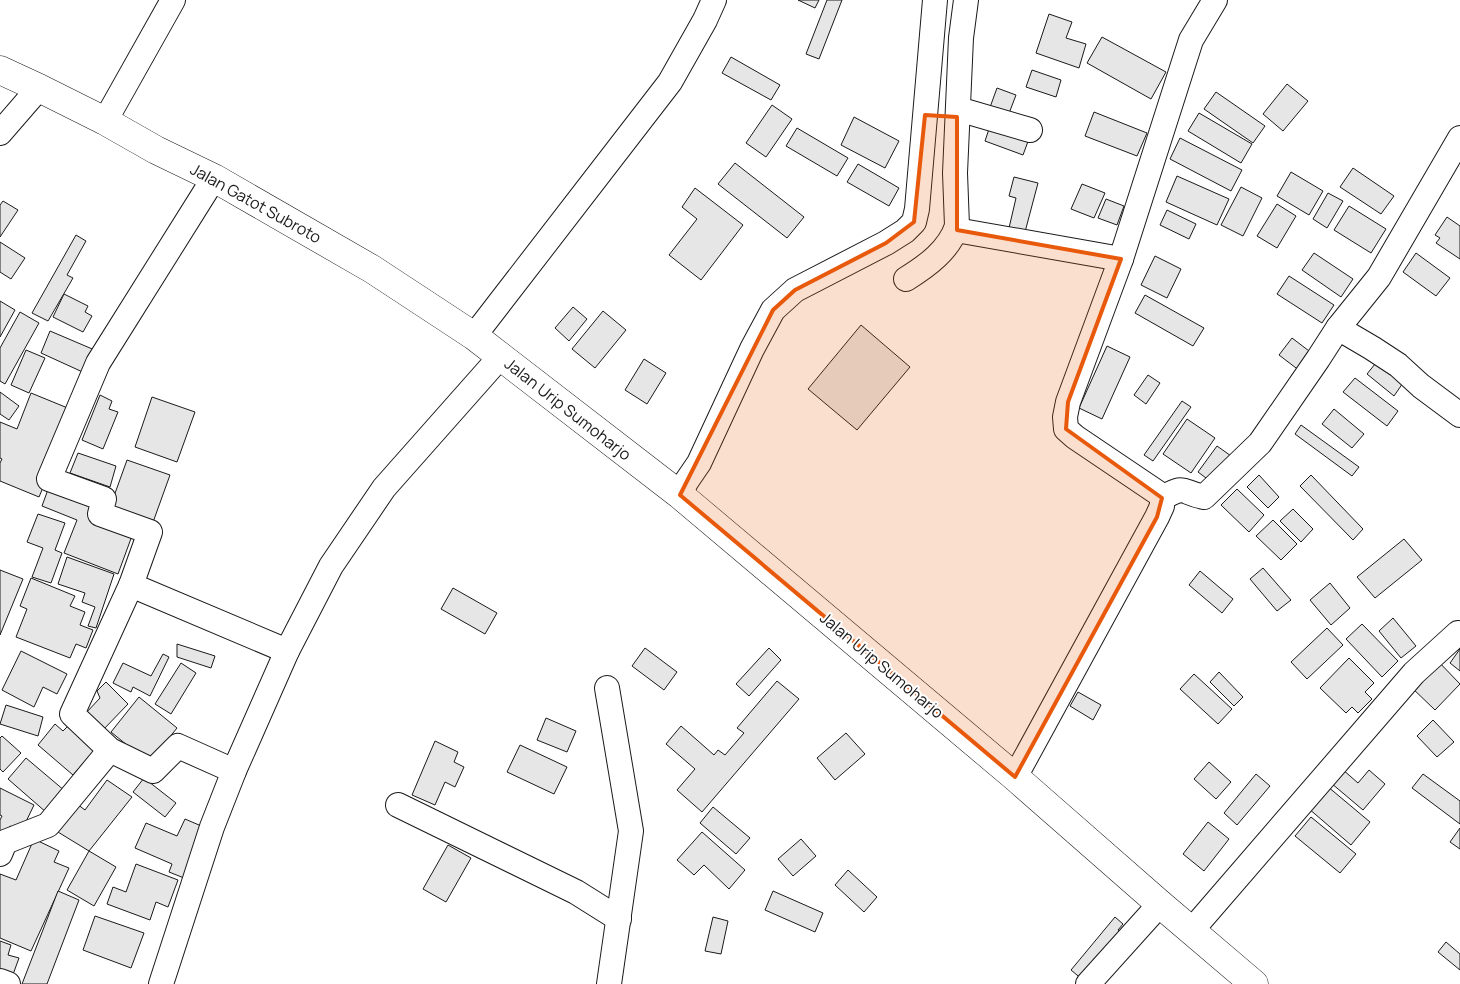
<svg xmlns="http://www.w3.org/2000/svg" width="1460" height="984" font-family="Manrope,sans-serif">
	<rect width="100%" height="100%" fill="#fff"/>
	<g fill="#e6e6e6" stroke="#1a1a1a">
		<polygon points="798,0 819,0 815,8"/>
		<polygon points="827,0 842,0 819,59 806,54"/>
		<polygon points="1049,14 1072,22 1066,38 1086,44 1079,68 1036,53"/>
		<polygon points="1102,37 1166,72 1151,99 1087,63"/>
		<polygon points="731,57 780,85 771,100 722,73"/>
		<polygon points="1032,70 1061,80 1056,97 1026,87"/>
		<polygon points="1287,84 1308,101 1283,131 1263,114"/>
		<polygon points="997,88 1016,95 1008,116 989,110"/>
		<polygon points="1216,92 1265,126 1253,143 1204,109"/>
		<polygon points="772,105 792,119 766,157 746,143"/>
		<polygon points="1094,112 1147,133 1137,156 1085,136"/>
		<polygon points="1199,113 1252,144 1241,163 1188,131"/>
		<polygon points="854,117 899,141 885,168 841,145"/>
		<polygon points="991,123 1030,136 1023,155 985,141"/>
		<polygon points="797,128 848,158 837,176 786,146"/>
		<polygon points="1180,138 1242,170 1231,191 1170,159"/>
		<polygon points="735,163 804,217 787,238 718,184"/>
		<polygon points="858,164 899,188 889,206 847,182"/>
		<polygon points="1353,168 1394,196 1381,214 1340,187"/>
		<polygon points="1291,172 1323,191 1309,215 1277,196"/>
		<polygon points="1177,176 1229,199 1217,225 1166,202"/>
		<polygon points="1014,177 1038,183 1025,232 1009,228 1016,198 1009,196"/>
		<polygon points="1082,184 1105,193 1094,218 1071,209"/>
		<polygon points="1241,187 1262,198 1243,236 1221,225"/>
		<polygon points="695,188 743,225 701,280 669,255 697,219 682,207"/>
		<polygon points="1328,193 1343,201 1327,228 1313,219"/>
		<polygon points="1106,199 1124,206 1117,225 1098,218"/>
		<polygon points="3,201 18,210 0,237 0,205"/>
		<polygon points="1277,204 1296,216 1277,248 1257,236"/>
		<polygon points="1349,206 1386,229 1371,253 1334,230"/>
		<polygon points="1167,210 1196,224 1189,239 1160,225"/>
		<polygon points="1447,217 1460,226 1460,259 1436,243 1440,238 1435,235"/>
		<polygon points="76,235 86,241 67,275 73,278 48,321 32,313"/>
		<polygon points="0,242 25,258 11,279 0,272"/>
		<polygon points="1314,253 1353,279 1341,297 1302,270"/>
		<polygon points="1416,253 1450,278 1436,296 1403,272"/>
		<polygon points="1155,256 1181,269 1167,298 1141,285"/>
		<polygon points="1289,276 1334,305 1322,323 1277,294"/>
		<polygon points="64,294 88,306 85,312 92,316 83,332 53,317"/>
		<polygon points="1145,295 1204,328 1193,346 1135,313"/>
		<polygon points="0,301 15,310 0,337"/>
		<polygon points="573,307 587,319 569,341 555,328"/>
		<polygon points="603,311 626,330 595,368 572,349"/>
		<polygon points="20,312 39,323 5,384 0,381 0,348"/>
		<polygon points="861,325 910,367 857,430 808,389"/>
		<polygon points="50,331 97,351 87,374 41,353"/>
		<polygon points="1292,338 1313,354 1300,371 1279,355"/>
		<polygon points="1107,346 1130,357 1102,419 1079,408"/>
		<polygon points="26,350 45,358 29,393 11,385"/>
		<polygon points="644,359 666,373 647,404 625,390"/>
		<polygon points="1379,359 1405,380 1394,396 1367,374"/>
		<polygon points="1148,375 1160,383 1146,404 1134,395"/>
		<polygon points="1355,378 1398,411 1387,426 1343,392"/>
		<polygon points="0,392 19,406 9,420 0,414"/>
		<polygon points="31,393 75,411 39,497 0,481 0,463 2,459 0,458 0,422 17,429"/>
		<polygon points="100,395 112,401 109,409 118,412 103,449 82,440"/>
		<polygon points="152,397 195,412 177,462 135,447"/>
		<polygon points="1182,401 1191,407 1153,461 1144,455"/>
		<polygon points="1334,409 1364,434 1352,448 1322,424"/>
		<polygon points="1187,419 1215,438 1191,473 1163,454"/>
		<polygon points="1301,425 1359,467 1352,476 1295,434"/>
		<polygon points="1217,446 1234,458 1214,484 1198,472"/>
		<polygon points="78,453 116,466 110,487 70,473"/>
		<polygon points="127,460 170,475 152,525 109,510"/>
		<polygon points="1259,475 1279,497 1268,508 1247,487"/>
		<polygon points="1311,475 1363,529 1353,540 1300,486"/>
		<polygon points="50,484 98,502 133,533 118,574 64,553 77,520 42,506"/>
		<polygon points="1237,489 1264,515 1249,532 1221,505"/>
		<polygon points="1293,509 1313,529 1301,542 1280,521"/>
		<polygon points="38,514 65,523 55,550 62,553 51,583 32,577 43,548 27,542"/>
		<polygon points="1273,520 1297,544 1281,560 1256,536"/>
		<polygon points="1404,539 1422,560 1375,598 1357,577"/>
		<polygon points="67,557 114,574 96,628 88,626 95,607 82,602 85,593 58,584"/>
		<polygon points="1263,568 1291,600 1277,611 1250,579"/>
		<polygon points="0,570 23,579 0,635"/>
		<polygon points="1200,571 1233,599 1222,613 1189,585"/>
		<polygon points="31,578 75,596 70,606 85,612 80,625 93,630 86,648 76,644 70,658 16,637 27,609 20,606"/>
		<polygon points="1330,583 1350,608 1331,625 1310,600"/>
		<polygon points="453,588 497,613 485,634 441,609"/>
		<polygon points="1393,618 1416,646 1401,658 1379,631"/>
		<polygon points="1362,624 1398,661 1382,677 1346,639"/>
		<polygon points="1327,628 1343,645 1307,679 1291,662"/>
		<polygon points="177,644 215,656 211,668 177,657"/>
		<polygon points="645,648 677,672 664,690 632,666"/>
		<polygon points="769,648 781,660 749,696 736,684"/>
		<polygon points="1460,649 1460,671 1450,663"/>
		<polygon points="21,651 67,674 57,694 43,687 34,707 2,690"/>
		<polygon points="163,654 169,657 150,696 133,687 131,692 113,683 123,663 151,676"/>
		<polygon points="1349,658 1374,683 1365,692 1372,699 1358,713 1352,707 1346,713 1320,688"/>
		<polygon points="1435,658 1460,684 1435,710 1409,685"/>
		<polygon points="181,663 196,673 171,714 155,704"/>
		<polygon points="1219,672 1243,697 1234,706 1210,682"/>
		<polygon points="1194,674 1232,709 1218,724 1180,689"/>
		<polygon points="777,681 799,699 702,812 677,790 695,769 666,744 681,726 714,755 718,750 725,755 744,733 737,728"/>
		<polygon points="106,682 128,704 102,731 85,714 100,698 97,691"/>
		<polygon points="1078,692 1101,705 1093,720 1070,706"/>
		<polygon points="139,697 177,728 149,763 111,732"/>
		<polygon points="6,705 43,717 38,736 0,724"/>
		<polygon points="546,718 576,731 567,752 537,740"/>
		<polygon points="1433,720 1454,742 1437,757 1417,736"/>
		<polygon points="72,722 99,745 73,775 38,745 55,724 63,731"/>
		<polygon points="846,733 865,754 835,780 817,758"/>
		<polygon points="2,736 21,753 3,772 0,769 0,738"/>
		<polygon points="435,741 458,752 454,762 464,767 455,787 445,782 435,805 412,795"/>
		<polygon points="520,745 567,767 554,794 507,772"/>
		<polygon points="26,758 65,791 47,813 8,779"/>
		<polygon points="1209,762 1231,782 1216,799 1194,779"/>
		<polygon points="1342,769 1358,783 1369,770 1385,784 1363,810 1331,783"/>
		<polygon points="1256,774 1270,786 1237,825 1224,813"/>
		<polygon points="1423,774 1460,801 1460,824 1412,788"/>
		<polygon points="144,778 176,803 165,817 133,792"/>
		<polygon points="107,780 132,797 89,851 53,829 73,801 85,810"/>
		<polygon points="1327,786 1370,822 1351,845 1308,808"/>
		<polygon points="0,788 34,805 21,832 10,826 2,842 0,841 0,820 2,816 0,815"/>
		<polygon points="713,807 750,838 736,854 700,823"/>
		<polygon points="1311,817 1356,854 1340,873 1295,836"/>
		<polygon points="185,819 206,828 184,878 169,872 172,864 135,848 146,823 177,836"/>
		<polygon points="1208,822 1229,839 1204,871 1183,854"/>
		<polygon points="1460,828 1460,849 1450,842"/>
		<polygon points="702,832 745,870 729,889 704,865 694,875 677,860"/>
		<polygon points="34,839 59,851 54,862 69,868 31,951 0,938 0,874 16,880"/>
		<polygon points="801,839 816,856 793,876 778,859"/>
		<polygon points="448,845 471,858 446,902 423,889"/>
		<polygon points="89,851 116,867 94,906 67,890"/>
		<polygon points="136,864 178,880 168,907 156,902 150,920 107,904 113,887 126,892"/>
		<polygon points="848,870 877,897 864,912 835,885"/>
		<polygon points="58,891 79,900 47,984 22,984"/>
		<polygon points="773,891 823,913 815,932 765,910"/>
		<polygon points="95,916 144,933 131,968 83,950"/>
		<polygon points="713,917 728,921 721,954 705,951"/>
		<polygon points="1115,917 1123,924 1118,930 1122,933 1083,980 1071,970"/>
		<polygon points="0,941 11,945 8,955 19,958 11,980 0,976"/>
		<polygon points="1446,942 1460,954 1460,970 1438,952"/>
	</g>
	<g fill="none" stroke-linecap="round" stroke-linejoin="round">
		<defs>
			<g id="minor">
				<polyline points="958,109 1030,130"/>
				<polyline points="105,121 173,0"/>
				<polyline points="0,133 39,88"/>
				<polyline points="214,178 98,363 49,479 104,499 100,514 150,532 131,585 72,714 110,750 153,771 178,746 234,771"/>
				<polyline points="956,230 1121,259"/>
				<path d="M906,279C927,266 949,250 957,226L955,173L961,38L966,0"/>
				<polyline points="1338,328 1372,348 1398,365 1421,386 1460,415"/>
				<polyline points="474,336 670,82 705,20 714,0"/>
				<polyline points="680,495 686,482 699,463 752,349 773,310 795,290 886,243 905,231 914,222 917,209 935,0"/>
				<path d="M1162,498C1188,484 1179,492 1204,497L1260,443L1318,359L1338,328L1379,277L1460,138"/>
				<polyline points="131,585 287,651"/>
				<polyline points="607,688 631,831 609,984"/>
				<polyline points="1015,777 1157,517 1162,506 1162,498 1158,493 1075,437 1066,429 1065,417 1068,402 1121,259 1191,40 1215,0"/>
				<polyline points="398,805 576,892 619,919"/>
				<polyline points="0,854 5,842 48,825 110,750"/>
				<polyline points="1192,930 1414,673 1458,633"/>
				<polyline points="0,981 8,984"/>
				<polyline points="161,984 212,827 234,771 287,651 331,566 384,488 500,357"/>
				<polyline points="1088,984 1160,904"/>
			</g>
			<polyline id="secondary" points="0,70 39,88 105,121 156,150 214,178 372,269 474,336 680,495 1015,777 1160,904 1254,984"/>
		</defs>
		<use href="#minor" stroke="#1a1a1a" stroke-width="26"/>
		<use href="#secondary" stroke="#1a1a1a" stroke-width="29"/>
		<use href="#minor" stroke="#fff" stroke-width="24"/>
		<use href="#secondary" stroke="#fff" stroke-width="28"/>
	</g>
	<path fill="#e8590c" fill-opacity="0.2" stroke="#e8590c" stroke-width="4" stroke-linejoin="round" d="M925,115L957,117V230L1121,259L1068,402L1066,429L1162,498L1157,517L1015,777L680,495L773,310L795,290L886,243L914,222Z"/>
	<g text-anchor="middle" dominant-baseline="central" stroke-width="4" stroke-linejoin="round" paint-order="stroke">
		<g font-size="16" fill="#1a1a1a" stroke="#fff">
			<text transform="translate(256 203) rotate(29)">Jalan Gatot Subroto</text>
			<text transform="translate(568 409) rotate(38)">Jalan Urip Sumoharjo</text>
			<text transform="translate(882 665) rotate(40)">Jalan Urip Sumoharjo</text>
		</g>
	</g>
</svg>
